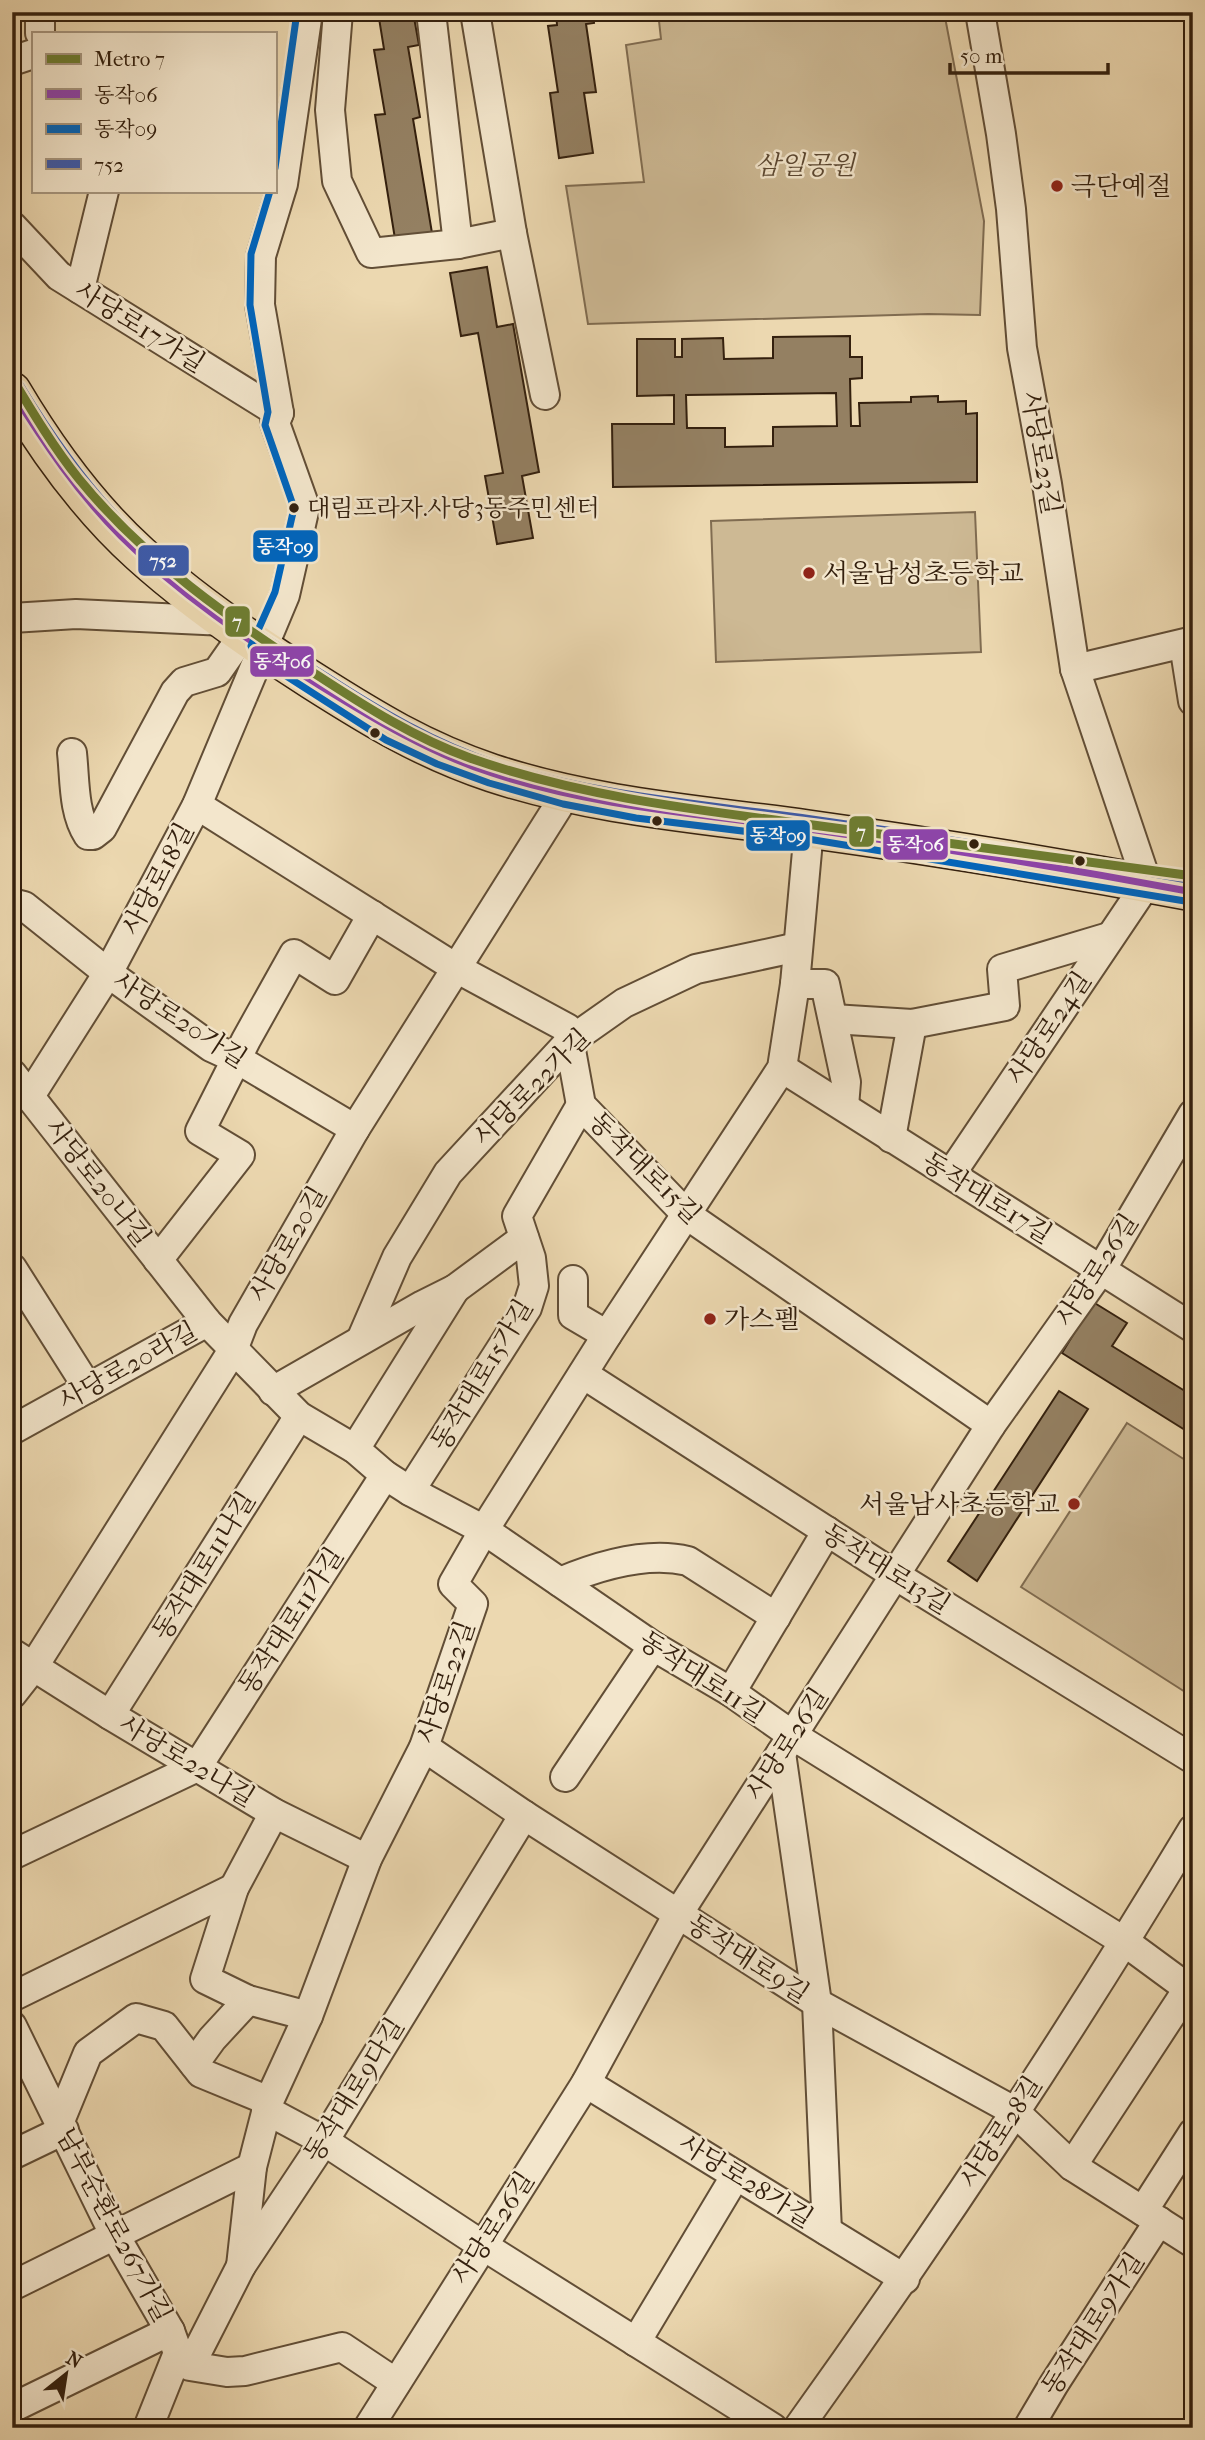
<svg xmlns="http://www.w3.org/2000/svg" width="1205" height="2440" font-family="'IM FELL French Canon','Noto Serif KR',serif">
	<rect width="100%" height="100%" fill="#ecd8b0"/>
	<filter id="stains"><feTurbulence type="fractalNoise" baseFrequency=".00286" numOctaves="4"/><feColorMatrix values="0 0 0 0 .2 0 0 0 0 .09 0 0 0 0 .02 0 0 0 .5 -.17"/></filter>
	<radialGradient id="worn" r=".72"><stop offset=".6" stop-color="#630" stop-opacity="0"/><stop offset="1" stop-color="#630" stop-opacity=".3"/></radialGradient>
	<g fill="#cdb994" stroke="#806c51" stroke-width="2">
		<polygon points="658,12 944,12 984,221 980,315 928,314 588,324 566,186 644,182 626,45 661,39"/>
		<polygon points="975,512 981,652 716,662 711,521"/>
		<polygon points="1127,1423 1193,1465 1193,1697 1021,1587"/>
	</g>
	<g fill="#948062" stroke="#34200e" stroke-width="2" fill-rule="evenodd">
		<polygon points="378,12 413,12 419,45 408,47 420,117 413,119 433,239 396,245 375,115 385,114 374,50 384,49"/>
		<polygon points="556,12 593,12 594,23 586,24 596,92 584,93 593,153 559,158 550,93 558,92 548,26 557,25"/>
		<polygon points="487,267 497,327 513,324 539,472 522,476 533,538 497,544 485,476 503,473 478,333 461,336 450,273"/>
		<path d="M850,336V357H862V378L850,379L851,426H860L859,403L911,402V397L938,396V402L966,401V414L977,413V482L613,487L612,424H674V395L637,396V339H675V357H682V339L723,338L724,359L773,358V337ZM836,393L837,426L773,427V446L725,447V428H687L686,395Z"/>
		<polygon points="1093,1302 1127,1323 1112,1346 1193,1396 1193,1435 1062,1353"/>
		<polygon points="1059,1391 1088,1409 977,1581 948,1561"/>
	</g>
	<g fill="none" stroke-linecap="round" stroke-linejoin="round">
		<defs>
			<g id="minor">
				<polyline points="40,12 40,33"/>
				<polyline points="338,12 330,110 337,181 371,253 458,244 431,12"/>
				<polyline points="12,61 33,54"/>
				<polyline points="12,226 59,276 279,413"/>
				<polyline points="512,233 545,395"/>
				<polyline points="458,244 512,233 475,12"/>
				<polyline points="80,289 104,191"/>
				<polyline points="12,618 76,614 225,621"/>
				<polyline points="1184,644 1193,701"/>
				<polyline points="1075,669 1193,641"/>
				<path d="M72,753C75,780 73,812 88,835H93L102,828L175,692L184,682L217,672L243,635"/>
				<polyline points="197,805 456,968 567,1028 581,1105 687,1215 991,1425"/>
				<polyline points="12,903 24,906 108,973 211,1047 237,1059 355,1129"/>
				<polyline points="795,984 825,984 846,1082 844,1106"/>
				<polyline points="833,1019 912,1024 1005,1006 1002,969 1109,937"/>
				<polyline points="782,1068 1193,1328"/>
				<polyline points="12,1074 207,1322 299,1416 355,1449 385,1475 410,1491 484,1530 653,1646 731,1692 792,1735 1125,1942 1193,1992"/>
				<polyline points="30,1096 108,973 197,805 285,595 305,507 275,423 279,413 260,305 261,256 283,184 308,12"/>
				<polyline points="891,1138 912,1024"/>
				<polyline points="951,1174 1147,883 1075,669 1047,484 1022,348 1011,209 1001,134 980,12"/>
				<polyline points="158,1260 240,1155 200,1131 246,1040 294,954 335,980 372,915"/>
				<polyline points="12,1268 88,1388"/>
				<polyline points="573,1280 573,1315 607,1335"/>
				<polyline points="361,1340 397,1257 448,1173 570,1041 624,1003 696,969 798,947"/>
				<polyline points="583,1374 895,1575 1193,1759"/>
				<polyline points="273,1391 423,1305 455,1289 524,1238"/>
				<polyline points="12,1430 207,1322"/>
				<polyline points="355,1449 455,1289"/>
				<polyline points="410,1491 527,1308 534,1286 531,1258 517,1216 581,1105"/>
				<path d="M560,1582C598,1566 646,1551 688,1561L776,1617"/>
				<polyline points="12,1653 110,1715 274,1813 367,1859"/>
				<polyline points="731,1692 827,1531"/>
				<polyline points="12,1694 34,1666 233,1350 243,1324 355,1129 566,794"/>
				<polyline points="110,1715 299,1416"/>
				<polyline points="424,1747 524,1815 817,2003 1014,2111 1072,2166 1193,2243"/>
				<polyline points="781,1753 817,2003 827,2231"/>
				<polyline points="565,1777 653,1646"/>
				<polyline points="274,1813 234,1888 205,1979 248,2000 308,2016"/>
				<polyline points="12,1855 197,1767 385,1475"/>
				<polyline points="12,1997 234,1888"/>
				<polyline points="12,2026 114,2234 170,2331 178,2353 148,2428"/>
				<polyline points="194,2064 212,2039 248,2000"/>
				<polyline points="586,2083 905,2279"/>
				<polyline points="266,2110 324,2141 482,2245 773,2428"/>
				<polyline points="60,2121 88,2053 136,2018 164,2026 201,2073 269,2101"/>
				<polyline points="12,2155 64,2130"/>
				<polyline points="1072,2166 1188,1989"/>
				<polyline points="1143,2211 1193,2133"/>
				<polyline points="241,2266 252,2167 269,2101 308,2016 367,1859 424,1747 473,1604 453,1584 484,1530 607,1335 782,1068 795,984 809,829"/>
				<polyline points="12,2286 252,2167"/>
				<polyline points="636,2342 736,2175"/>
				<polyline points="396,2383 342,2347 245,2371 227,2372 190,2366 241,2266 324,2141 524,1815"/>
				<polyline points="12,2408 170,2331"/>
				<polyline points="368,2428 586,2083 678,1914 991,1425 1101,1270 1193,1114"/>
				<path d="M798,2428C937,2234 1070,2034 1193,1829"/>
				<polyline points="1028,2428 1054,2384 1159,2221"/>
			</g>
			<path id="major" d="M12,391C47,450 89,508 140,554C193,602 253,643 313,681C373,719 423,750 492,773C596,807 700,814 808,829C937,847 1066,868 1193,892"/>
		</defs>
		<use href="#minor" stroke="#624e36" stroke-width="32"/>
		<use href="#major" stroke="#34200e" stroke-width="40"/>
		<use href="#minor" stroke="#f3e6cc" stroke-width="28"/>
		<use href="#major" stroke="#ecd8b0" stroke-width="37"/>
		<defs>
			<path id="bus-1" d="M12,391C44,443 78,493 121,536C179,594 249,641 319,685C374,719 430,753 492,773C594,807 703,814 809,829C937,847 1065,868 1193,892"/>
			<g id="bus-2">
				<polyline points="275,168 297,12"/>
				<polyline points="270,191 251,254 250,305 268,412 265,425 294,508 275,592 251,646 255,656 386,740 437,764 489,783 563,804 636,818 808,839 1191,902"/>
			</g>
			<path id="bus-3" d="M21,386C52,437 86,486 129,529C187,587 256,633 326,676C380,711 436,744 497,764C599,796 706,804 812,819C939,837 1066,858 1193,881"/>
		</defs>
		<use href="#bus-1" stroke="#f3e6cc" stroke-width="12"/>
		<use href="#bus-2" stroke="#f3e6cc" stroke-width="12"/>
		<use href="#bus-3" stroke="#f3e6cc" stroke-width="12"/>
		<use href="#bus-1" stroke="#8e44ad" stroke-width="7"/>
		<use href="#bus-2" stroke="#0065bd" stroke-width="7"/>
		<use href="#bus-3" stroke="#3d5bab" stroke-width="7"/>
		<defs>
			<path id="metro-1" d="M12,378C33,413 54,448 79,479C144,559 231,620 317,675C366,707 415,738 470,758C581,797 697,810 813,825C939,842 1066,859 1193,876"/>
		</defs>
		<use href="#metro-1" stroke="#f3e6cc" stroke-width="14"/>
		<use href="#metro-1" stroke="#6e7e31" stroke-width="9"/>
	</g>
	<g fill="#8f2418" stroke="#f3e6cc" stroke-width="2.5">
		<circle cx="1057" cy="186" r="7"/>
		<circle cx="809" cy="573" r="7"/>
		<circle cx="710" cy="1319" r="7"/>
		<circle cx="1074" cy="1504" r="7"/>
	</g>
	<g fill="#34200e" stroke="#f3e6cc" stroke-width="2.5">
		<circle cx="294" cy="508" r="6"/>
		<circle cx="375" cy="733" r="6"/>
		<circle cx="657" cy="821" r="6"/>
		<circle cx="974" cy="844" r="6"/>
		<circle cx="1080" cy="861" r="6"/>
	</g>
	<g text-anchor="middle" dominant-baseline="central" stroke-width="5" stroke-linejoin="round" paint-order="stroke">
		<g font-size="24" fill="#34200e" stroke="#f3e6cc" text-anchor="start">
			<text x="307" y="508">대림프라자.사당3동주민센터</text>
		</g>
		<g font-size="26" font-style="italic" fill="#5a4630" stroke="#f3e6cc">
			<text x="805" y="165">삼일공원</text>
		</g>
		<g font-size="26" fill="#34200e" stroke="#f3e6cc" text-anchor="start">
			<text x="1071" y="186">극단예절</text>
			<text x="823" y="573">서울남성초등학교</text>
			<text x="724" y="1319">가스펠</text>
			<text x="1060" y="1504" text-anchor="end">서울남사초등학교</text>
		</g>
		<g font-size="26" fill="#34200e" stroke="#f3e6cc">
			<text transform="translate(140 327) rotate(32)">사당로17가길</text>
			<text transform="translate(1041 453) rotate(80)">사당로23길</text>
			<text transform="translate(158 879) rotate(-62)">사당로18길</text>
			<text transform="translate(180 1020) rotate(33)">사당로20가길</text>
			<text transform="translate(1049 1028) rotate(-56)">사당로24길</text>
			<text transform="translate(532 1087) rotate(-45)">사당로22가길</text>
			<text transform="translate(645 1168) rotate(45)">동작대로15길</text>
			<text transform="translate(98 1183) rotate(52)">사당로20나길</text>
			<text transform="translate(987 1198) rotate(32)">동작대로17길</text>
			<text transform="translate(288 1244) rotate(-60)">사당로20길</text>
			<text transform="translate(1097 1270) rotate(-57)">사당로26길</text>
			<text transform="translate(128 1366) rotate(-29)">사당로20라길</text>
			<text transform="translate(482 1375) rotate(-59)">동작대로15가길</text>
			<text transform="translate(204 1566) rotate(-58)">동작대로11나길</text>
			<text transform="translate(886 1569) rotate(32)">동작대로13길</text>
			<text transform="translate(291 1621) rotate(-57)">동작대로11가길</text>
			<text transform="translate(702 1677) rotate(33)">동작대로11길</text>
			<text transform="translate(446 1682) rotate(-71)">사당로22길</text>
			<text transform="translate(787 1744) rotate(-57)">사당로26길</text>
			<text transform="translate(187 1761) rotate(31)">사당로22나길</text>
			<text transform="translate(748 1959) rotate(33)">동작대로9길</text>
			<text transform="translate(354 2090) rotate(-58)">동작대로9다길</text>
			<text transform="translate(1001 2132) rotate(-57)">사당로28길</text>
			<text transform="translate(746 2181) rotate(32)">사당로28가길</text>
			<text transform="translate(114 2225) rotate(62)">남부순환로267가길</text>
			<text transform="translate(493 2228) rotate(-57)">사당로26길</text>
			<text transform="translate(1093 2324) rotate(-57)">동작대로9가길</text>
		</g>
	</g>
	<g stroke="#f3e6cc" stroke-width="2.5">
		<rect x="252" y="529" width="67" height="34" rx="7" fill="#0065bd"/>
		<rect x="137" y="544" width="53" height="33" rx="7" fill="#3d5bab"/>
		<rect x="224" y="605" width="27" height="33" rx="7" fill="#6e7e31"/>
		<rect x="249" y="645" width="66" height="33" rx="7" fill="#8e44ad"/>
		<rect x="848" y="815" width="27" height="33" rx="7" fill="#6e7e31"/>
		<rect x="745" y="819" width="66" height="33" rx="7" fill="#0065bd"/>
		<rect x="882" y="828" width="67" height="33" rx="7" fill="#8e44ad"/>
	</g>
	<g font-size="19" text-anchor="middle" font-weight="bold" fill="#fff">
		<text x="285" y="553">동작09</text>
		<text x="163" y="567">752</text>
		<text x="237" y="628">7</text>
		<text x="282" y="668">동작06</text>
		<text x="861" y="838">7</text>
		<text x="778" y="842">동작09</text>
		<text x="915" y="851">동작06</text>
	</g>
	<rect width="1205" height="2440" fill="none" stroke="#ecd8b0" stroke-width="42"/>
	<rect x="14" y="14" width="1177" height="2412" fill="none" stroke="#34200e" stroke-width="3.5"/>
	<rect x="21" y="21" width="1163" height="2398" fill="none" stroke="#34200e" stroke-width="2"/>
	<rect x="32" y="32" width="245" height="161" fill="#f3e6cc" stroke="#a79780" stroke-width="2"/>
	<rect x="46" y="54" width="35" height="10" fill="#6e7e31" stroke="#a79780" stroke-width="2"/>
	<text x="94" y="66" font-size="21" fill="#34200e">Metro 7</text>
	<rect x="46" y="89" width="35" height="10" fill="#8e44ad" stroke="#a79780" stroke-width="2"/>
	<text x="94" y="102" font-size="21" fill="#34200e">동작06</text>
	<rect x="46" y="124" width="35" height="10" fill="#0065bd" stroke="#a79780" stroke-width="2"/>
	<text x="94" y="136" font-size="21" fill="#34200e">동작09</text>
	<rect x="46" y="159" width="35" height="10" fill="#3d5bab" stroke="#a79780" stroke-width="2"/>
	<text x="94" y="172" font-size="21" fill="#34200e">752</text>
	<g transform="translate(66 2374) rotate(30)" stroke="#f3e6cc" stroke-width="5" paint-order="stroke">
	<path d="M0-5L12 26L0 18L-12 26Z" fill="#34200e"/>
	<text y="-10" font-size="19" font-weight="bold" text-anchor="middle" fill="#34200e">N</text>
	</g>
	<path d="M950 63v10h158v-10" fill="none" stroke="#34200e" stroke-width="3.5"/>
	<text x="960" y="63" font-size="21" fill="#34200e" stroke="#f3e6cc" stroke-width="5" paint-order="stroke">50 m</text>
	<rect width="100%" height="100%" filter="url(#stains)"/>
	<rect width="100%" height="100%" fill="url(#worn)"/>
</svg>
